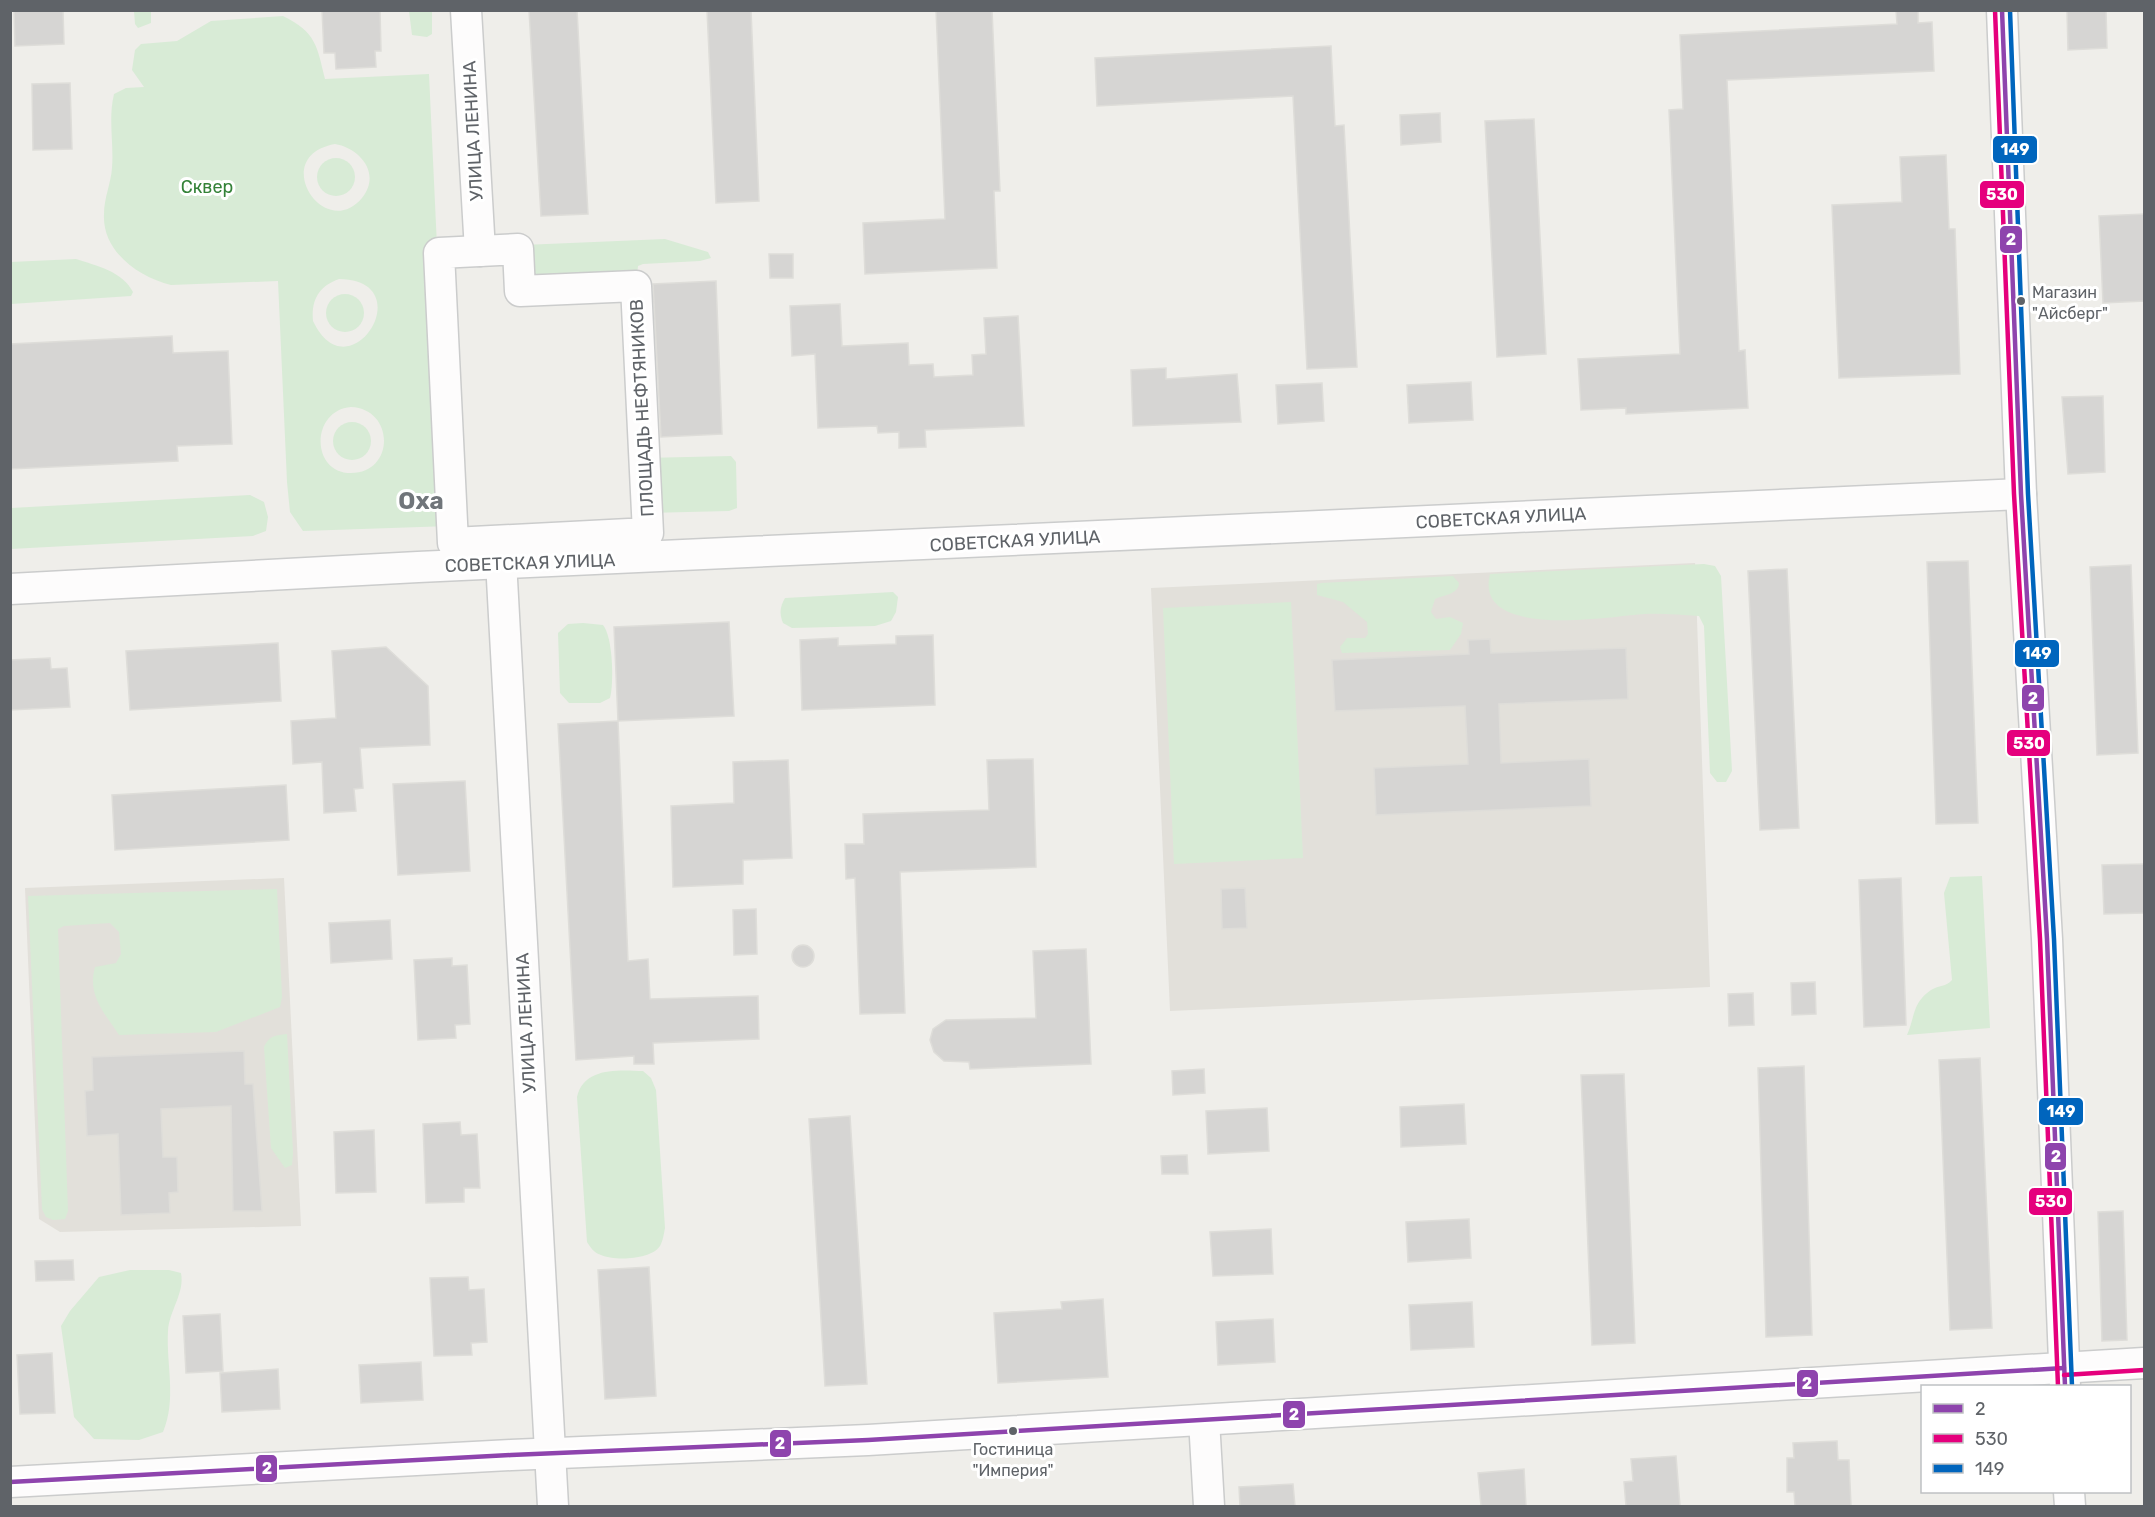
<svg xmlns="http://www.w3.org/2000/svg" width="2155" height="1517" font-family="Rubik,sans-serif">
	<rect width="100%" height="100%" fill="#efeeea"/>
	<g fill="#e2e0da">
		<polygon points="1695,563 1710,987 1170,1011 1151,588"/>
		<polygon points="284,878 301,1226 60,1232 39,1219 25,888"/>
	</g>
	<g fill="#d8ebd6" fill-rule="evenodd">
		<polygon points="134,11 151,11 151,23 138,28 135,24"/>
		<polygon points="409,11 432,11 432,34 427,37 412,35"/>
		<path d="M283,16C316,32 317,46 325,79L429,74L450,526L303,531L290,512L287,482L278,281L171,285C138,277 102,251 104,214C104,198 111,183 112,168C114,143 108,119 114,94L126,88L144,87L132,70L135,50L141,44L177,41L211,21ZM335,144C359,148 382,173 362,198C324,243 268,156 335,144ZM339,279C423,280 349,397 313,321C311,300 319,286 339,279ZM351,407C395,409 395,473 351,473C310,473 311,410 351,407Z"/>
		<circle cx="336" cy="177" r="19"/>
		<polygon points="665,239 708,252 711,258 700,261 643,264 638,266 636,286 520,291 523,245"/>
		<path d="M76,259C97,266 122,271 133,292L131,296L11,304V262Z"/>
		<circle cx="345" cy="313" r="19"/>
		<circle cx="352" cy="441" r="19"/>
		<polygon points="731,456 736,462 737,508 729,511 647,513 644,458"/>
		<polygon points="250,495 264,502 268,517 266,531 253,536 11,549 11,508"/>
		<path d="M1704,564L1715,566L1721,576L1732,771L1726,782H1717L1710,773L1704,626L1699,616C1681,615 1662,613 1644,614C1612,616 1473,641 1490,574Z"/>
		<path d="M1453,576L1459,583C1459,594 1444,595 1435,599L1431,612L1436,619L1450,617L1463,623L1461,634L1450,650L1342,653L1340,647L1347,638H1365L1368,634L1367,622L1343,602L1317,595V584L1321,583Z"/>
		<path d="M893,592L898,597L896,612L891,621L875,626L792,628L783,623C779,613 780,607 785,598Z"/>
		<polygon points="1291,602 1303,858 1174,864 1163,608"/>
		<path d="M583,623L603,625C613,637 614,683 610,698L600,703H569L560,693L558,633L568,624Z"/>
		<path d="M1982,876L1990,1028L1907,1035C1915,1017 1912,1003 1931,990C1939,985 1946,987 1952,980L1944,893L1950,877Z"/>
		<path d="M277,889L282,997L280,1007L216,1032L119,1035C104,1012 87,995 95,967L116,963L121,954L119,932L110,923L64,926L58,929L68,1211L65,1219L53,1220L46,1217L42,1209L28,896Z"/>
		<path d="M287,1034L293,1153L292,1165L285,1168L271,1148L264,1047C269,1036 275,1035 287,1034Z"/>
		<path d="M643,1071L651,1078L656,1090L665,1228C664,1233 663,1241 660,1246C651,1260 614,1261 601,1255C594,1253 591,1248 587,1242L577,1097C584,1067 618,1070 643,1071Z"/>
		<path d="M130,1270H169L181,1273C185,1293 169,1311 168,1331C166,1365 177,1399 163,1432L139,1440L94,1439L74,1417L61,1326L70,1311L99,1277Z"/>
	</g>
	<g fill="#d6d5d3" stroke="#deddd9" stroke-width="1.5">
		<polygon points="14,10 63,10 64,44 15,46"/>
		<polygon points="322,10 380,10 381,51 375,51 376,67 336,69 335,53 324,53"/>
		<polygon points="529,10 577,10 588,214 541,216"/>
		<polygon points="707,10 751,10 759,201 716,203"/>
		<polygon points="936,10 992,10 1000,191 994,191 997,268 865,274 863,223 945,219"/>
		<polygon points="1896,10 1918,10 1918,23 1932,22 1934,71 1727,80 1739,351 1745,350 1748,408 1626,414 1626,408 1581,410 1578,359 1680,354 1669,110 1683,109 1680,35 1897,24"/>
		<polygon points="2067,10 2106,10 2107,48 2068,50"/>
		<polygon points="1331,46 1335,126 1344,125 1357,367 1307,369 1293,96 1097,106 1095,58"/>
		<polygon points="70,83 72,149 33,150 32,84"/>
		<polygon points="1440,113 1441,142 1401,145 1400,115"/>
		<polygon points="1534,119 1546,354 1497,357 1485,121"/>
		<polygon points="1946,155 1949,229 1955,229 1960,374 1839,378 1832,205 1902,202 1900,157"/>
		<polygon points="2145,214 2145,301 2103,303 2099,216"/>
		<polygon points="769,254 793,254 793,278 770,278"/>
		<polygon points="716,281 722,434 661,437 653,284"/>
		<polygon points="840,304 842,346 908,343 909,365 933,364 934,377 973,375 972,355 986,354 984,318 1018,316 1024,426 925,430 926,447 899,448 899,432 878,433 877,426 818,428 815,354 792,356 790,306"/>
		<polygon points="172,336 173,353 228,351 232,444 177,446 178,461 10,469 10,344"/>
		<polygon points="1166,368 1166,379 1237,374 1241,422 1133,426 1131,370"/>
		<polygon points="1471,382 1473,420 1409,423 1407,385"/>
		<polygon points="1322,383 1324,421 1278,424 1276,385"/>
		<polygon points="2103,396 2105,472 2068,474 2062,397"/>
		<polygon points="1968,561 1978,823 1936,824 1927,562"/>
		<polygon points="2131,565 2138,753 2097,755 2090,567"/>
		<polygon points="1787,569 1799,828 1760,830 1748,571"/>
		<polygon points="729,622 734,716 618,721 614,627"/>
		<polygon points="933,635 935,705 802,710 800,640 838,638 838,646 896,644 896,636"/>
		<polygon points="1490,639 1491,653 1626,648 1628,699 1499,704 1501,763 1589,759 1591,806 1376,815 1374,768 1468,764 1465,706 1335,711 1332,660 1469,654 1468,640"/>
		<polygon points="278,643 281,701 130,710 126,651"/>
		<polygon points="386,647 428,686 430,745 360,748 363,788 354,789 356,811 324,813 322,762 293,764 291,721 336,718 332,651"/>
		<polygon points="50,658 51,669 67,668 70,707 10,710 10,660"/>
		<polygon points="618,721 628,961 648,959 650,999 758,996 759,1039 653,1043 654,1064 634,1064 634,1056 576,1060 558,724"/>
		<polygon points="1033,759 1036,867 900,872 905,1013 860,1014 855,878 846,879 845,844 864,844 863,814 989,810 987,760"/>
		<polygon points="788,760 792,858 743,860 743,884 673,887 671,806 734,803 733,762"/>
		<polygon points="465,781 470,871 398,875 393,784"/>
		<polygon points="286,785 289,840 115,850 112,795"/>
		<polygon points="2145,864 2145,913 2104,914 2102,865"/>
		<polygon points="1901,878 1906,1025 1864,1027 1859,880"/>
		<polygon points="1245,888 1247,928 1222,929 1221,889"/>
		<polygon points="756,909 757,954 734,955 733,910"/>
		<polygon points="390,920 392,959 331,963 329,923"/>
		<circle cx="803" cy="956" r="11"/>
		<polygon points="1086,949 1091,1064 970,1069 969,1062 944,1061 934,1052 930,1040 933,1029 946,1020 1036,1018 1033,951"/>
		<polygon points="452,958 452,966 467,965 470,1024 455,1025 456,1038 418,1040 414,960"/>
		<polygon points="1815,982 1816,1014 1792,1015 1791,983"/>
		<polygon points="1753,993 1754,1025 1729,1026 1728,994"/>
		<polygon points="244,1051 245,1084 253,1084 262,1211 233,1211 231,1106 161,1109 163,1157 177,1157 178,1192 169,1193 170,1213 121,1215 118,1134 87,1136 85,1091 93,1090 92,1057"/>
		<polygon points="1980,1058 1992,1328 1950,1330 1939,1060"/>
		<polygon points="1804,1066 1812,1335 1766,1337 1758,1068"/>
		<polygon points="1204,1069 1205,1093 1173,1095 1172,1071"/>
		<polygon points="1624,1074 1635,1343 1592,1345 1581,1075"/>
		<polygon points="1464,1104 1466,1144 1401,1147 1400,1107"/>
		<polygon points="1267,1108 1269,1151 1208,1154 1206,1111"/>
		<polygon points="850,1116 867,1384 825,1386 809,1119"/>
		<polygon points="460,1122 461,1135 477,1134 480,1188 464,1188 464,1202 426,1203 423,1124"/>
		<polygon points="374,1130 376,1192 336,1193 334,1132"/>
		<polygon points="1187,1155 1188,1174 1162,1174 1161,1156"/>
		<polygon points="2123,1211 2127,1340 2102,1341 2098,1212"/>
		<polygon points="1469,1219 1471,1258 1408,1262 1406,1222"/>
		<polygon points="1271,1229 1273,1274 1213,1276 1210,1232"/>
		<polygon points="73,1260 74,1280 36,1281 35,1261"/>
		<polygon points="649,1267 656,1396 605,1399 598,1270"/>
		<polygon points="468,1277 469,1290 484,1289 487,1342 471,1343 472,1355 434,1356 430,1278"/>
		<polygon points="1103,1299 1108,1377 998,1383 994,1313 1062,1309 1061,1302"/>
		<polygon points="1472,1302 1474,1347 1411,1350 1409,1305"/>
		<polygon points="220,1314 223,1371 186,1373 183,1316"/>
		<polygon points="1273,1319 1275,1362 1218,1365 1216,1322"/>
		<polygon points="52,1353 55,1413 20,1414 17,1355"/>
		<polygon points="421,1362 423,1400 361,1403 359,1365"/>
		<polygon points="278,1369 280,1409 222,1412 220,1373"/>
		<polygon points="1837,1441 1838,1460 1849,1460 1851,1506 1795,1506 1794,1492 1787,1492 1787,1458 1794,1458 1793,1443"/>
		<polygon points="1676,1456 1680,1506 1626,1506 1624,1482 1633,1481 1631,1459"/>
		<polygon points="1524,1469 1526,1506 1481,1506 1478,1473"/>
		<polygon points="1293,1484 1295,1506 1240,1506 1239,1487"/>
	</g>
	<g fill="none" stroke-linecap="round" stroke-linejoin="round">
		<defs>
			<g id="minor">
				<polyline points="466,10 480,251"/>
				<polyline points="2002,10 2021,494 2047,939 2065,1386"/>
				<polygon points="518,249 520,291 636,286 648,533 453,543 439,253"/>
				<polyline points="500,543 553,1506"/>
				<polyline points="10,589 418,567 2021,494"/>
				<polyline points="1204,1420 1209,1506"/>
				<polyline points="10,1482 511,1455 868,1440 2144,1363"/>
				<polyline points="2069,1492 2070,1506"/>
			</g>
		</defs>
		<use href="#minor" stroke="#cbcccc" stroke-width="33"/>
		<use href="#minor" stroke="#fdfcfc" stroke-width="30"/>
		<defs>
			<g id="bus-1">
				<polyline points="2002,10 2021,494 2047,939 2065,1386"/>
				<polyline points="10,1482 511,1455 868,1440 2064,1368"/>
			</g>
			<g id="bus-2">
				<polyline points="1995,10 2014,494 2040,939 2058,1386"/>
				<polyline points="2064,1375 2144,1370"/>
			</g>
			<polyline id="bus-3" points="2010,10 2028,494 2054,939 2072,1386"/>
		</defs>
		<use href="#bus-1" stroke="#fff" stroke-width="9"/>
		<use href="#bus-2" stroke="#fff" stroke-width="9"/>
		<use href="#bus-3" stroke="#fff" stroke-width="9"/>
		<use href="#bus-1" stroke="#8e44ad" stroke-width="4.5"/>
		<use href="#bus-2" stroke="#e5007d" stroke-width="4.5"/>
		<use href="#bus-3" stroke="#0065bd" stroke-width="4.5"/>
	</g>
	<g fill="#5f6368" stroke="#fff" stroke-width="2">
		<circle cx="2021" cy="301" r="5"/>
		<circle cx="1013" cy="1431" r="5"/>
	</g>
	<g text-anchor="middle" dominant-baseline="central" stroke-width="6" stroke-linejoin="round" paint-order="stroke">
		<g font-size="16" fill="#5f6368" stroke="#fff" text-anchor="start">
			<text x="2032" y="292">Магазин<tspan x="2032" dy="21">"Айсберг"</tspan></text>
			<text x="1013" y="1449" text-anchor="middle">Гостиница<tspan x="1013" dy="21">"Империя"</tspan></text>
		</g>
		<g font-size="18" fill="#5f6368" stroke="#fff">
			<text transform="translate(473 131) rotate(-93)">УЛИЦА ЛЕНИНА</text>
			<text transform="translate(642 408) rotate(-93)">ПЛОЩАДЬ НЕФТЯНИКОВ</text>
			<text transform="translate(1501 518) rotate(-3)">СОВЕТСКАЯ УЛИЦА</text>
			<text transform="translate(1015 541) rotate(-3)">СОВЕТСКАЯ УЛИЦА</text>
			<text transform="translate(530 563) rotate(-2)">СОВЕТСКАЯ УЛИЦА</text>
			<text transform="translate(526 1023) rotate(-93)">УЛИЦА ЛЕНИНА</text>
		</g>
		<g font-size="18" fill="#348238" stroke="#fff">
			<text x="207" y="187">Сквер</text>
		</g>
		<g font-size="24" font-weight="bold" fill="#70757a" stroke="#fff">
			<text x="421" y="501">Оха</text>
		</g>
	</g>
	<g stroke="#fff" stroke-width="2">
		<rect x="1992" y="135" width="46" height="29" rx="6" fill="#0065bd"/>
		<rect x="1979" y="180" width="46" height="29" rx="6" fill="#e5007d"/>
		<rect x="1999" y="225" width="24" height="29" rx="6" fill="#8e44ad"/>
		<rect x="2014" y="639" width="46" height="29" rx="6" fill="#0065bd"/>
		<rect x="2021" y="684" width="24" height="28" rx="6" fill="#8e44ad"/>
		<rect x="2006" y="729" width="45" height="28" rx="6" fill="#e5007d"/>
		<rect x="2038" y="1097" width="46" height="29" rx="6" fill="#0065bd"/>
		<rect x="2044" y="1142" width="23" height="29" rx="6" fill="#8e44ad"/>
		<rect x="2028" y="1187" width="45" height="29" rx="6" fill="#e5007d"/>
		<rect x="1796" y="1369" width="23" height="29" rx="6" fill="#8e44ad"/>
		<rect x="1282" y="1400" width="24" height="29" rx="6" fill="#8e44ad"/>
		<rect x="769" y="1429" width="23" height="29" rx="6" fill="#8e44ad"/>
		<rect x="255" y="1454" width="23" height="29" rx="6" fill="#8e44ad"/>
	</g>
	<g font-size="16" text-anchor="middle" font-weight="bold" fill="#fff">
		<text x="2015" y="155">149</text>
		<text x="2002" y="200">530</text>
		<text x="2011" y="245">2</text>
		<text x="2037" y="659">149</text>
		<text x="2033" y="704">2</text>
		<text x="2029" y="749">530</text>
		<text x="2061" y="1117">149</text>
		<text x="2056" y="1162">2</text>
		<text x="2051" y="1207">530</text>
		<text x="1807" y="1389">2</text>
		<text x="1294" y="1420">2</text>
		<text x="780" y="1449">2</text>
		<text x="267" y="1474">2</text>
	</g>
	<rect width="2155" height="1517" fill="none" stroke="#5f6368" stroke-width="24"/>
	<rect x="1921" y="1385" width="210" height="108" fill="#ffffff" stroke="#bfc1c3" stroke-width="1.5"/>
	<rect x="1933" y="1404" width="30" height="9" fill="#8e44ad" stroke="#bfc1c3" stroke-width="1.5"/>
	<text x="1975" y="1415" font-size="18" fill="#5f6368">2</text>
	<rect x="1933" y="1434" width="30" height="9" fill="#e5007d" stroke="#bfc1c3" stroke-width="1.5"/>
	<text x="1975" y="1445" font-size="18" fill="#5f6368">530</text>
	<rect x="1933" y="1464" width="30" height="9" fill="#0065bd" stroke="#bfc1c3" stroke-width="1.5"/>
	<text x="1975" y="1475" font-size="18" fill="#5f6368">149</text>
</svg>
